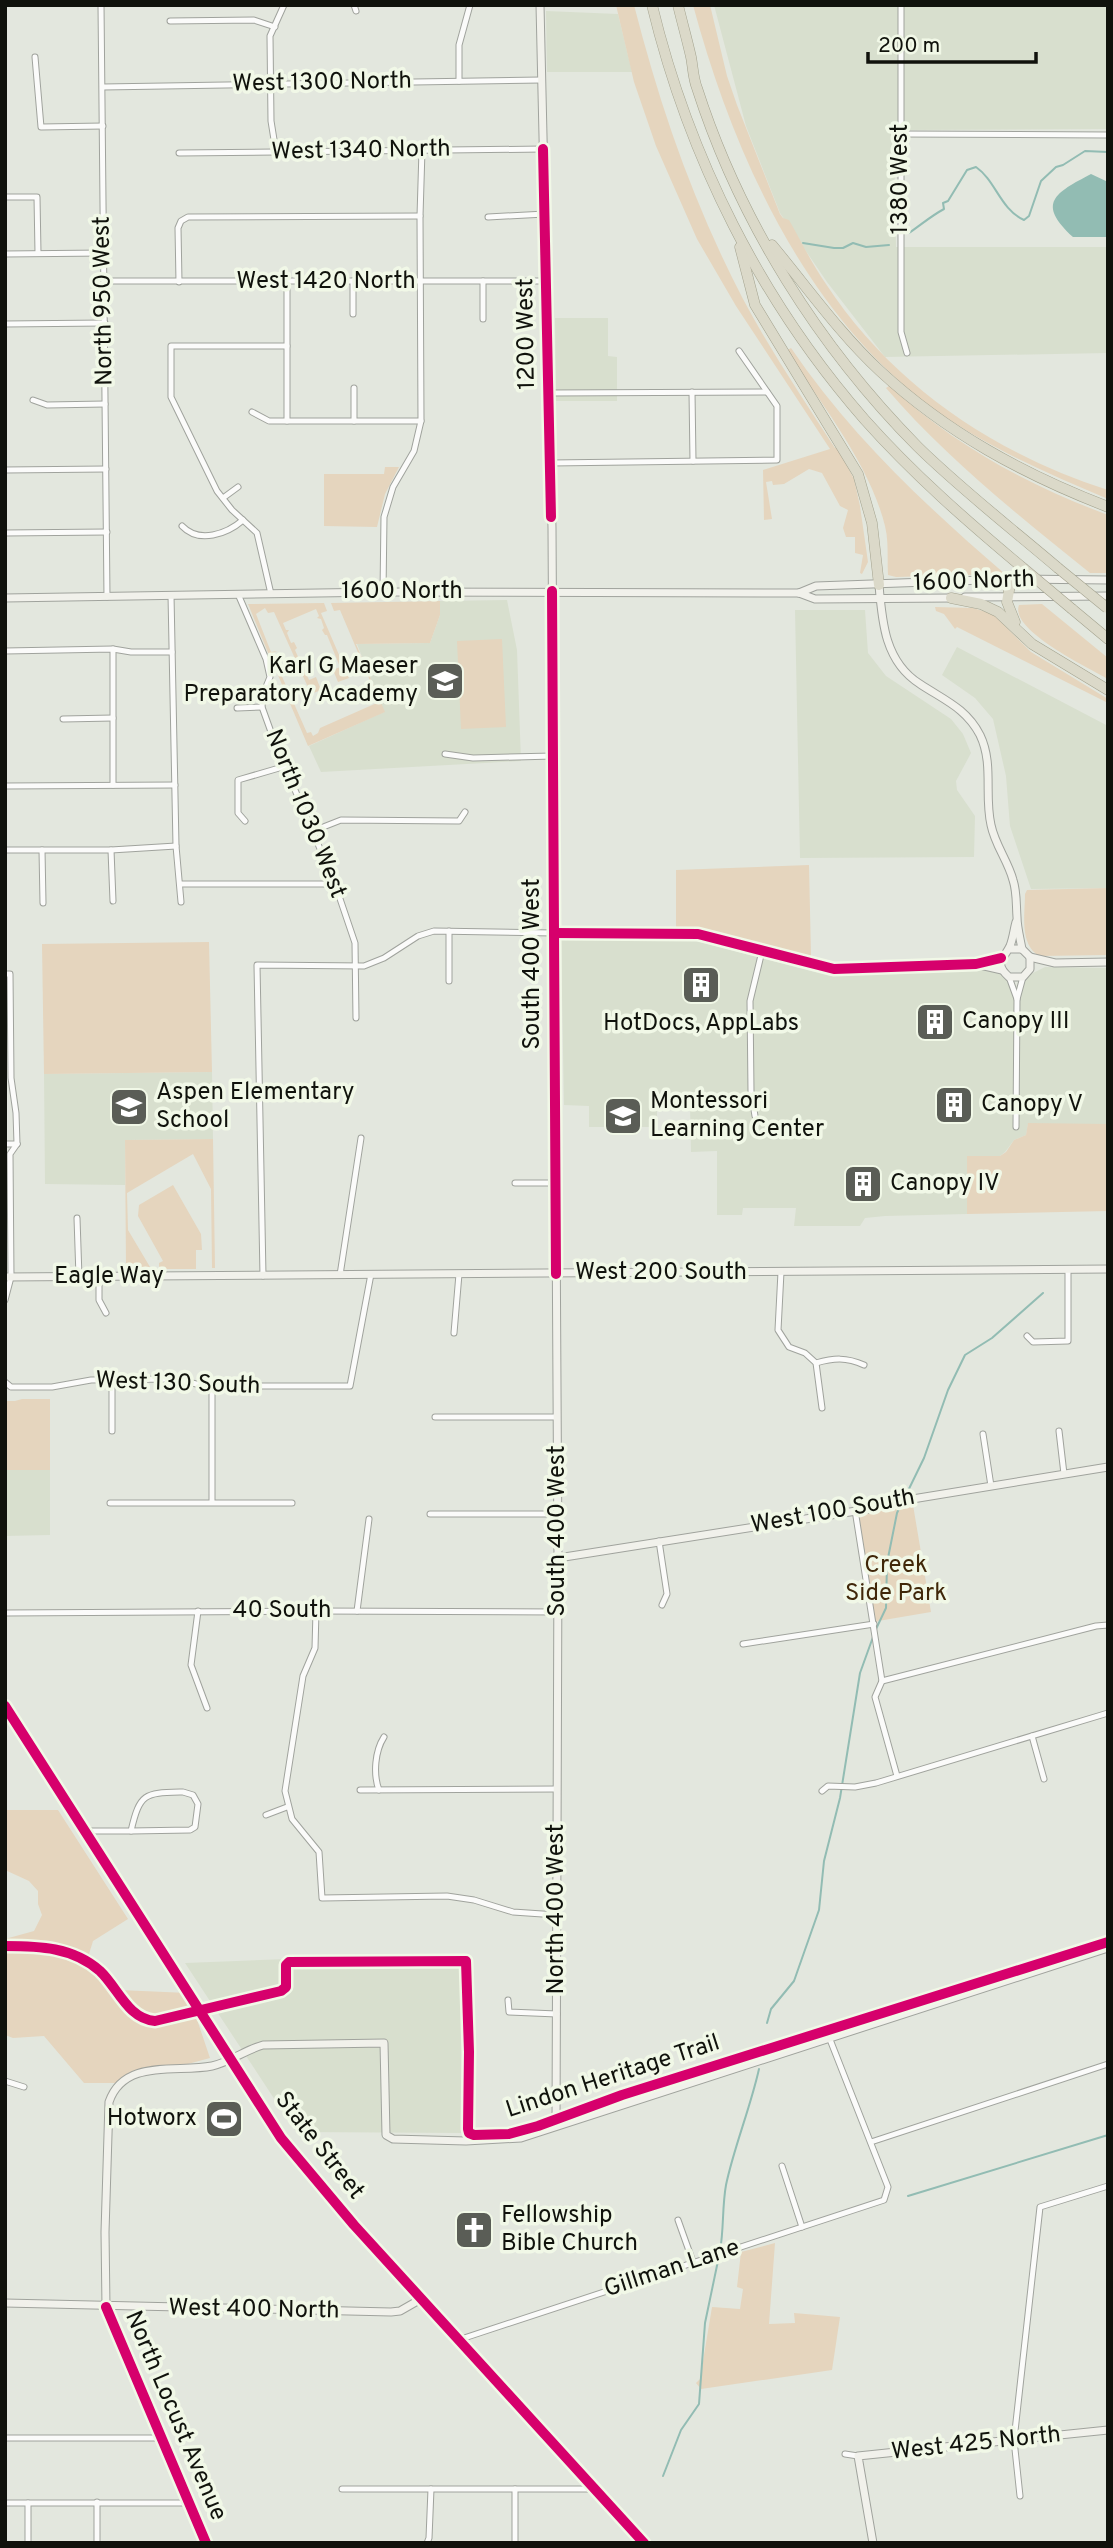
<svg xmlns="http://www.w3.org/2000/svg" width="1113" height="2548" font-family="Overpass,sans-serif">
	<rect width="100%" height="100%" fill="#e3e7de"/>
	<g fill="#d8dfce">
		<polygon points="714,5 1108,5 1108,129 894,130 896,247 1108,247 1108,353 885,357 827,282 780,213 746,126"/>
		<polygon points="546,11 618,14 632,72 547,72"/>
		<polygon points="555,318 608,318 608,356 617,357 617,401 556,401"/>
		<polygon points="507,600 517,650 521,761 321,772 309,746 384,712 357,644 430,643 440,615 440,601"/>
		<polygon points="795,610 865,610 868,653 886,676 951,719 963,734 971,753 956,781 957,790 975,816 974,857 800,858"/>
		<polygon points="957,647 1108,726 1108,888 1031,889 1010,826 1006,776 993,719 975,698 942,675"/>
		<polygon points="561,940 692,940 830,976 989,969 1004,975 1011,989 1022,989 1027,976 1045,967 1108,968 1108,1124 1028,1124 1026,1135 1014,1140 1005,1152 1000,1156 967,1156 967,1214 885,1216 865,1218 860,1226 794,1226 796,1208 743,1208 742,1215 717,1215 717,1151 691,1152 690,1104 657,1105 657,1127 589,1127 589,1106 564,1105"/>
		<polygon points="212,1072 213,1139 125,1140 125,1185 45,1184 44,1074"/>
		<polygon points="5,1470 50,1470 50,1535 5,1536"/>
		<polygon points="469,1958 471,2049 469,2067 469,2133 296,2132 185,1963 286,1959"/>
	</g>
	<g fill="#e5d5be">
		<path d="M616,5H634C660,107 694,205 743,299C770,350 803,399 835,448L837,447L854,479L860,506L868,562L862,574L860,573L863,555L855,553V537H846L843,528L848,510L840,506L822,473L809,469L784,484L773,485L772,481L766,482L772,519L764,520L763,470L830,449L736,306L697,239L656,146L634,82Z"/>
		<path d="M693,5H710L727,76L737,105L780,214L783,218L789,220C801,241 812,264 826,284C892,385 995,454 1108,490V499C1047,473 988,448 934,409C806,316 733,154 693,5Z"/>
		<path d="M791,348C850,435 926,506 1005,574L896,577L888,575C887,559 889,542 885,526C870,465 821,403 786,351Z"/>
		<path d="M889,386C957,446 1023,483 1108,515V573H1090C1018,515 946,458 886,388Z"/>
		<polygon points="385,467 399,467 385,494 377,527 324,526 324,474 384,474"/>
		<polygon points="440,601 440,615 430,643 356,644 385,712 308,746 272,661 281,658 276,663 307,733 311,732 313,736 318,733 320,728 379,702 340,610 334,611 331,603"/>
		<polygon points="324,603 327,611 321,613 349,678 338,682 333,670 340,667 327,635 325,635 322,630 324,628 321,619 317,618 319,616 316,609 283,623 286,630 289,630 287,633 291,643 294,642 297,648 295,650 303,668 304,668 309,680 316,677 321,690 311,694 274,612 268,613 265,608 256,614 271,652 277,651 269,655 248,604"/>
		<path d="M1042,604L1108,658V679C1089,668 1009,630 1019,605Z"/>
		<polygon points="935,607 973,608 993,614 1031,652 1108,699 1108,703 957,627 955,629 944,614 936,611"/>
		<polygon points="502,639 506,727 461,729 457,641"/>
		<polygon points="809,865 811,956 699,930 676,927 676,870"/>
		<path d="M1108,888V955L1039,956C1019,944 1025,914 1025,894L1027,890Z"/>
		<polygon points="209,942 212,1072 44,1074 42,944"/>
		<polygon points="1028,1123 1108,1124 1108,1211 967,1214 967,1156 1000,1156 1006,1152 1014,1140 1026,1135"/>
		<polygon points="213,1139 215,1268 212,1268 211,1189 193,1154 127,1193 128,1230 150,1267 126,1267 125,1140"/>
		<polygon points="173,1185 201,1234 202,1250 196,1250 196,1269 159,1269 159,1263 163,1261 138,1216 139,1205"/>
		<polygon points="22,1399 50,1399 50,1470 5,1470 5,1401 15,1401"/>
		<polygon points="912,1499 931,1612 878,1621 874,1624 855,1510"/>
		<polygon points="5,1810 58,1810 128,1919 93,1941 89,1954 106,1970 119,1990 188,1993 210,2058 184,2065 142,2068 130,2073 118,2083 84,2083 44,2036 13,2038 5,2035 5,1939 34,1931 42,1915 38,1904 38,1891 29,1881 5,1870"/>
		<polygon points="775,2243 769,2324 795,2323 794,2313 840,2317 832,2370 701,2389 696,2383 700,2379 712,2307 740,2309 743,2289 737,2287 741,2252"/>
	</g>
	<path fill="#92bcb3" d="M1091,174L1108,182V237H1073C1036,203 1055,193 1091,174Z"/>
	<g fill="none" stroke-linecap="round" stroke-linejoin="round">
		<g stroke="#92bcb3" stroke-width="2">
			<path d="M909,233C922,224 931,216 944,209L943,203L948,201L967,170L976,167C996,181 1000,209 1024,220L1029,216L1041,181L1056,167L1063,165L1085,151L1108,152"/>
			<polyline points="803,243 834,248 843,248 853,243 866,247 889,245"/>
			<polyline points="905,1497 924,1458 948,1390 965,1355 992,1338 1043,1293"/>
			<polyline points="876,1629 886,1608 887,1563 897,1513 902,1502"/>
			<polyline points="767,2023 771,2009 794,1981 819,1910 824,1861 840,1798 860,1673 873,1637"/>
			<polyline points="908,2196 1108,2135"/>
			<path d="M720,2251C724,2229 722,2207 726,2185C734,2147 750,2109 759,2069"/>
			<polyline points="663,2476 681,2430 699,2404 705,2323 719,2256"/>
		</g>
		<defs>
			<g id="street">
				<polyline points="101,5 107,597"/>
				<polyline points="354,5 356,11"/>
				<polyline points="901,5 901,332 907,353"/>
				<polyline points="170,21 254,20 275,27"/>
				<polyline points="35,57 41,127 103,126"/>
				<polyline points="459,81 459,45 470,5"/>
				<polyline points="103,87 541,80"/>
				<polyline points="901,134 1108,135"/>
				<polyline points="276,152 271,121 270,36 284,5"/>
				<polyline points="179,153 543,149"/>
				<polyline points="5,197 37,197 38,253"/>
				<polyline points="488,217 545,214"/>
				<polyline points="5,254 104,253"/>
				<polyline points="105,281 547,281"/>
				<polyline points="353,281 353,314"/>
				<polyline points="179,282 178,228 181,221 188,217 420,216"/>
				<polyline points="287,282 287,421"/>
				<polyline points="483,319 483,281"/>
				<polyline points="5,324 105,323"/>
				<polyline points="354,388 354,421"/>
				<polyline points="692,392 693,461"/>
				<polyline points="550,393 767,392"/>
				<polyline points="33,400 47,405 105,404"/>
				<polyline points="252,412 269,421 421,421"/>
				<polyline points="551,463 777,460 777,406 739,351"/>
				<polyline points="5,470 106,469"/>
				<polyline points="223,498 238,487"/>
				<path d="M182,526C199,544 227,534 243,520"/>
				<polyline points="5,533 107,532"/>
				<polyline points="383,592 384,517 393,487 414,451 421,421 420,216 422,150"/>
				<polyline points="238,594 266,659 270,677 263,694 262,707 275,743 335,884 355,943 356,1018"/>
				<polyline points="271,594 257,533 232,510 217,491 171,397 171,346 287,346"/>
				<polyline points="171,595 176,846 181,902"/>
				<polyline points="113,649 113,785"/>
				<polyline points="5,651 113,649 131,652 172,652"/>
				<polyline points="237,708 262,707"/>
				<polyline points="63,719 113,718"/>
				<polyline points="445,754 473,758 553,756"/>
				<polyline points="5,786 175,785"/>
				<polyline points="245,821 238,813 238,780 286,766"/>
				<polyline points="313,831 341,820 459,821 465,812"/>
				<polyline points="5,850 111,850 176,846"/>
				<polyline points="42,850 43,903"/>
				<polyline points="111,850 113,901"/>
				<polyline points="180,884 335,884"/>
				<polyline points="449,931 449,981"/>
				<polyline points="5,974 10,974 11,1078 16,1113 17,1144"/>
				<polyline points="1009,977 1017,999"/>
				<polyline points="755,1116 751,1091 750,1001 762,951"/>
				<polyline points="1016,1127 1017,999 1023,977"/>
				<polyline points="5,1144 17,1144"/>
				<polyline points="515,1183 556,1183"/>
				<polyline points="77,1218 79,1277"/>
				<polyline points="781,1272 778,1330 789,1347 805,1353 816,1363 822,1408"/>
				<polyline points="340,1275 361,1138"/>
				<polyline points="263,1276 257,965 364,966 384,958 418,936 434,931 554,933"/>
				<polyline points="99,1277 99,1300 106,1313"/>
				<polyline points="5,1300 11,1277 10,1154 17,1144"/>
				<polyline points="454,1333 459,1274"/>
				<polyline points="1027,1336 1033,1342 1068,1341 1068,1269"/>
				<path d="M816,1363C834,1358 846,1357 864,1365"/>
				<polyline points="5,1382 11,1387 52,1387 91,1380 162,1379 179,1380 205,1386 350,1386 371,1274"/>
				<polyline points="212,1386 212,1502"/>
				<polyline points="435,1417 557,1417"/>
				<polyline points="112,1431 112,1379"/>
				<polyline points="1059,1431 1064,1474"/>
				<polyline points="983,1434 991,1486"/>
				<polyline points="110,1503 292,1503"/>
				<polyline points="855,1510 882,1681 875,1697 897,1776"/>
				<polyline points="430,1514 558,1514"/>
				<polyline points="659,1541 667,1594 662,1605"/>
				<polyline points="198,1611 191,1665 207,1708"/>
				<polyline points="316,1611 315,1648 303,1676 285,1791 292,1819 319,1852 322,1898 447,1896 474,1900 513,1912 557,1915"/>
				<polyline points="357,1611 369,1519"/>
				<polyline points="5,1613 316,1611 558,1612"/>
				<polyline points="743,1644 874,1624"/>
				<polyline points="882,1681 1096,1626 1108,1625"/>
				<polyline points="1032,1736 1044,1779"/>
				<polyline points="360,1790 557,1789"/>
				<path d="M379,1790C373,1774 375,1751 384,1737"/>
				<polyline points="822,1791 828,1786 855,1787 876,1783 1108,1713"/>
				<path d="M183,1792L193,1795L198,1804L195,1827L190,1830L131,1831C140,1792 145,1793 183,1792Z"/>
				<polyline points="266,1815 287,1807"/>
				<polyline points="85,1831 131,1831"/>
				<polyline points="508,2000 509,2012 557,2014"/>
				<polyline points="5,2081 24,2087"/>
				<polyline points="871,2142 1108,2064"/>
				<polyline points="782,2166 802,2227"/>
				<polyline points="678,2220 693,2262"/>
				<polyline points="458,2340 884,2200 888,2187 829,2037"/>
				<polyline points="5,2438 161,2438"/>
				<polyline points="845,2454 858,2456"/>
				<polyline points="342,2489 594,2489"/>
				<polyline points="1020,2496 1014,2440 1040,2207 1108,2186"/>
				<polyline points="5,2503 188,2503"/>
				<polyline points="28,2503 28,2543"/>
				<polyline points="97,2543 97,2502"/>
				<polyline points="427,2543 429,2538 431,2489"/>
				<polyline points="515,2543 515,2489"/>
			</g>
			<g id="secondary">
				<polyline points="540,5 552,528 558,1558 556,2125"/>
				<path d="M879,585C882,622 885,662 920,684C944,700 966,708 980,735C994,764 984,795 991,825C995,845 1008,861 1013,880C1017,892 1016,904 1017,917C1017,927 1020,938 1022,949"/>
				<polyline points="799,593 816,586 1011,579 1108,580"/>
				<polyline points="965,597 1108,596"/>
				<polyline points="5,598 383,592 799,593 815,599 953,598"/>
				<polyline points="554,933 698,934 834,969 976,964 1001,958"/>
				<path d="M1009,949H1022L1030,957V969L1023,977H1009C993,963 1004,959 1010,946C1013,939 1014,929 1016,922"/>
				<polyline points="1030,957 1055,963 1108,962"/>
				<polyline points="980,965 1002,970"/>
				<polyline points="5,1277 1108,1269"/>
				<polyline points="558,1558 869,1509 888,1503 1108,1467"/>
				<polyline points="5,2303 391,2312 400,2311 421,2299"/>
				<path d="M206,2543L106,2307L105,2232L109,2102C124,2058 177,2073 212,2066C230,2062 245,2050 263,2045L384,2043L386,2135L393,2139L466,2141L521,2138L1108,1948"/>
				<polyline points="873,2543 858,2456 1108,2430"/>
			</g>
			<polyline id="primary" points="5,1706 281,2138 354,2225 644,2543"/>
			<g id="highway">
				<path d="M652,5C689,158 761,301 865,420C913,474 968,522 1023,568"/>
				<path d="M678,5C682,22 687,39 691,57C693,67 693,78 697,88C740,222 819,347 918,447C962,490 1011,528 1058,568"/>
				<path d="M772,245C807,287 840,334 880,371C947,433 1023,474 1108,507"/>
				<polyline points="740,247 755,305 858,474 872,523 879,585"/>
				<polyline points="1011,579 1007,602 1015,622"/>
				<polyline points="951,598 981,604 998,612 1032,644 1108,690"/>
				<polyline points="1072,609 1108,639"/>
			</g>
		</defs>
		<use href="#street" stroke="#a0a39d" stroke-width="7"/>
		<use href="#secondary" stroke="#a0a39d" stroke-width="9"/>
		<use href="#primary" stroke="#a3a28e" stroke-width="10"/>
		<use href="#highway" stroke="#a3a28e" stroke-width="11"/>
		<use href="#street" stroke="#fbfbfa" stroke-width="5"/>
		<use href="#secondary" stroke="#f1f1eb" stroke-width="7"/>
		<use href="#primary" stroke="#e8e7dc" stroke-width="8"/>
		<use href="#highway" stroke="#dbd9c9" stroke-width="10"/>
		<defs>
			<g id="highway-bridge">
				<polyline points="1023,568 1072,609"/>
				<polyline points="1058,568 1107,608"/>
			</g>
		</defs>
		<use href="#highway-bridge" stroke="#a3a28e" stroke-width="11" stroke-linecap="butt"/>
		<use href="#highway-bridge" stroke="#dbd9c9" stroke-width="10"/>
		<defs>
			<g id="cycleway">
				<polyline points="543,149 551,517"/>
				<polyline points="552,591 556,1274"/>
				<polyline points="554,933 698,934 834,969 976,964 1001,958"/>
				<polyline points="5,1706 281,2138 354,2225 644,2543"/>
				<path d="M5,1946C39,1946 73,1947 100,1971C118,1988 128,2019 155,2021L281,1991L286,1987V1965L289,1962L466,1961L469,2052L468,2129L469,2133L474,2135L509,2134L538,2126L622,2095L1108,1942"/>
				<polyline points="106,2307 206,2543"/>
			</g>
		</defs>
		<use href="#cycleway" stroke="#f1f8e7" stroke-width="15"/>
		<use href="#cycleway" stroke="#d6006c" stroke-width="10"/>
	</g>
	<defs>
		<symbol id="school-square" viewBox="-11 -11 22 22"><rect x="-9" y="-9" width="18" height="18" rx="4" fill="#5a5d56" stroke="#f1f8e7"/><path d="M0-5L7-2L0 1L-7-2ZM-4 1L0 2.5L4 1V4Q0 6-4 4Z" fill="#fff"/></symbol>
		<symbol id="building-square" viewBox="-11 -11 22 22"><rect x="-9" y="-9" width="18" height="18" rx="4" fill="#5a5d56" stroke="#f1f8e7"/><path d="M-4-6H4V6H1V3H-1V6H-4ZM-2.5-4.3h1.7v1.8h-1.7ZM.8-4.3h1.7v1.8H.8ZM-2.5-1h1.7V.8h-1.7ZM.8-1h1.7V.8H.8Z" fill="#fff"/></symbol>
		<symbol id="stadium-square" viewBox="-11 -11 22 22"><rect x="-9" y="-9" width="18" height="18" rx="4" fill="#5a5d56" stroke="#f1f8e7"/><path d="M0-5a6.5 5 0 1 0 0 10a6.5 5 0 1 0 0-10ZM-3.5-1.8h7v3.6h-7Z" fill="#fff"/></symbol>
		<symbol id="church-square" viewBox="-11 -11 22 22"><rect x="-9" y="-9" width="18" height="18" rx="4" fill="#5a5d56" stroke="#f1f8e7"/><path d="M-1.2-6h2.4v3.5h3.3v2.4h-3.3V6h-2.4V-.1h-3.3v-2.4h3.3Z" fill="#fff"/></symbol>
	</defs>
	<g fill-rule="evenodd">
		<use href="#school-square" x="423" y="659" width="44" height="44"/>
		<use href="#building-square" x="679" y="963" width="44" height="44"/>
		<use href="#building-square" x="913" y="1000" width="44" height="44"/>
		<use href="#building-square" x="932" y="1083" width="44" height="44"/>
		<use href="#school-square" x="107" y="1085" width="44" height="44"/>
		<use href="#school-square" x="601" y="1094" width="44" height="44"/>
		<use href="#building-square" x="841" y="1162" width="44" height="44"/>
		<use href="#stadium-square" x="202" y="2097" width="44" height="44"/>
		<use href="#church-square" x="452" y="2208" width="44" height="44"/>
	</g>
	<g text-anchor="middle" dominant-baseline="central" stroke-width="7" stroke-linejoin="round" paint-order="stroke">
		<g font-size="24" fill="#10120c" stroke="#f1f8e7">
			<text transform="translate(322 83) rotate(-1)">West 1300 North</text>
			<text transform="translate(361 151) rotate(-1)">West 1340 North</text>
			<text transform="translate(901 179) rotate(-90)">1380 West</text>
			<text x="326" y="282">West 1420 North</text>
			<text transform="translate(104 301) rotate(-91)">North 950 West</text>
			<text transform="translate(527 334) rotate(-91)">1200 West</text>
			<text transform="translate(974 582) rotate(-2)">1600 North</text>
			<text x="402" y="592">1600 North</text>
			<text transform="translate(305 814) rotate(68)">North 1030 West</text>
			<text transform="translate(533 964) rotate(-90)">South 400 West</text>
			<text x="661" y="1273">West 200 South</text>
			<text x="109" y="1277">Eagle Way</text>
			<text transform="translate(178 1384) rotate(2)">West 130 South</text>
			<text transform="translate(833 1512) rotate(-10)">West 100 South</text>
			<text transform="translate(558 1531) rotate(-90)">South 400 West</text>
			<text x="282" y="1611">40 South</text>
			<text transform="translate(557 1909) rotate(-90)">North 400 West</text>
			<text transform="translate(613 2077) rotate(-18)">Lindon Heritage Trail</text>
			<text transform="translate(319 2146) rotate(52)">State Street</text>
			<text transform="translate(672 2269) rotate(-18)">Gillman Lane</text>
			<text transform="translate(254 2310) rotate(1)">West 400 North</text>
			<text transform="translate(175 2416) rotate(67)">North Locust Avenue</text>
			<text transform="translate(976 2444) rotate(-6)">West 425 North</text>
		</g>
		<g font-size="24" fill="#10120c" stroke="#f1f8e7" text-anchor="start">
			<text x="418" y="667" text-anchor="end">Karl G Maeser<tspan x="418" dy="28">Preparatory Academy</tspan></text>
			<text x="962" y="1022">Canopy III</text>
			<text x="701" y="1024" text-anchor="middle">HotDocs, AppLabs</text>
			<text x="156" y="1093">Aspen Elementary<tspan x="156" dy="28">School</tspan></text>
			<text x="650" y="1102">Montessori<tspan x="650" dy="28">Learning Center</tspan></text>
			<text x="981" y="1105">Canopy V</text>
			<text x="890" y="1184">Canopy IV</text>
			<text x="197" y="2119" text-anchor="end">Hotworx</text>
			<text x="501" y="2216">Fellowship<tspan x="501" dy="28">Bible Church</tspan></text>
		</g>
		<g font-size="24" fill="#402709" stroke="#f1f8e7">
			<text x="896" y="1566">Creek<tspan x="896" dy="28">Side Park</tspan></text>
		</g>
	</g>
	<rect width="1113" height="2548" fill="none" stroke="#10120c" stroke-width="14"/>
	<path d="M868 52v10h168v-10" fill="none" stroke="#10120c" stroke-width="3.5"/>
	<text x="878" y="52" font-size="21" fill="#10120c" stroke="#f1f8e7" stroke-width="5" paint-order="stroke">200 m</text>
</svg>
